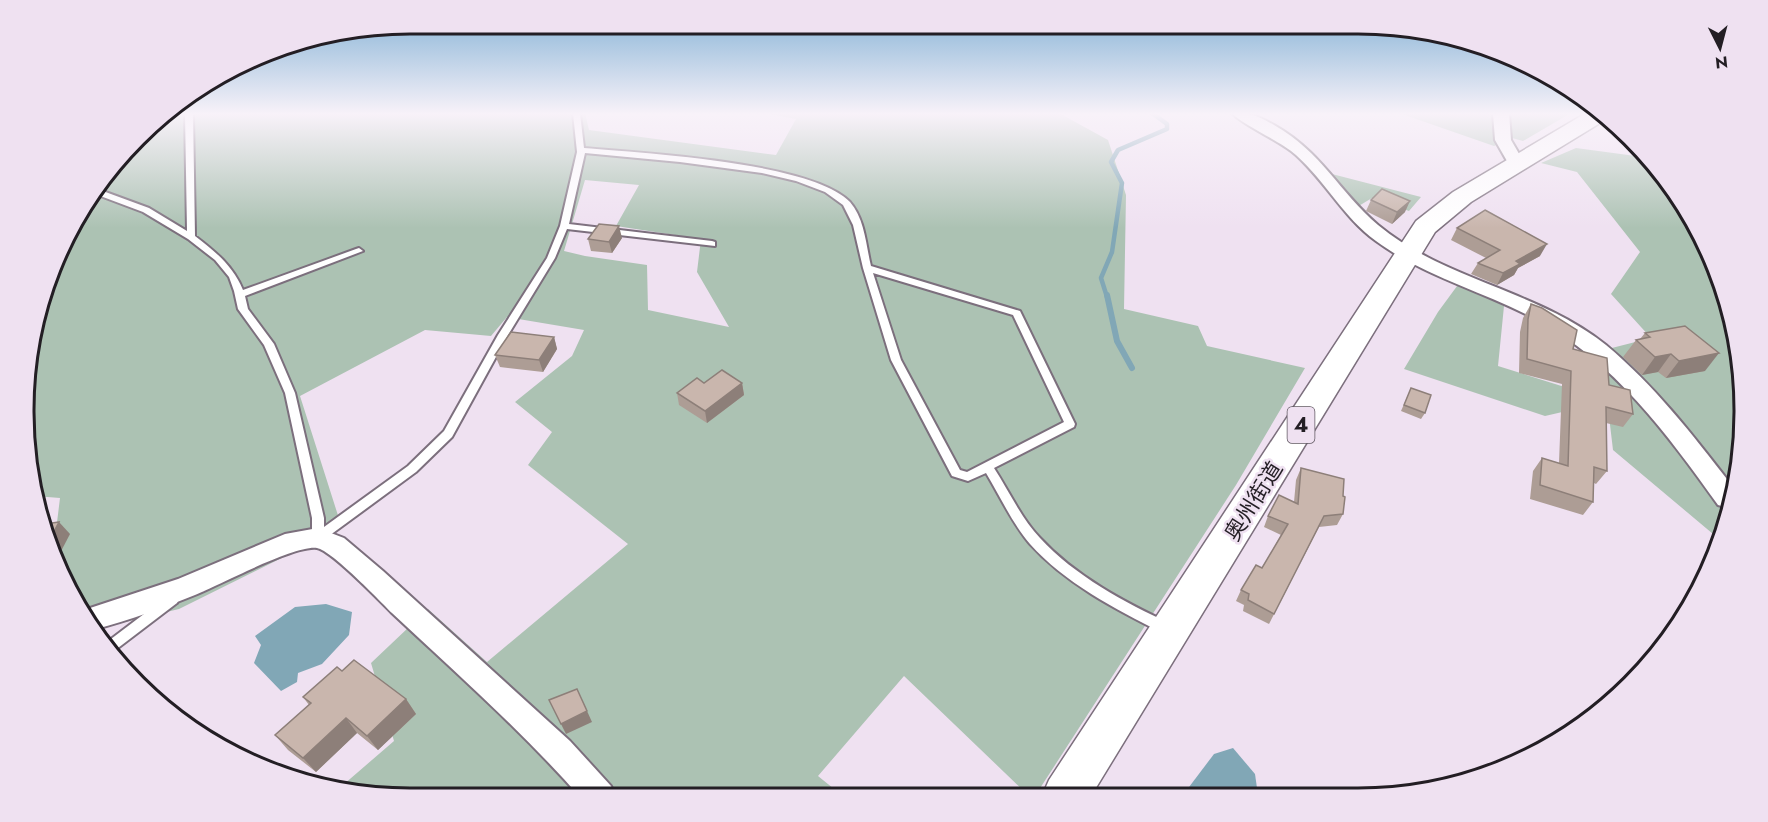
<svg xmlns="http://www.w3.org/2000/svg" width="1768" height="822" font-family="Jost,'Noto Sans JP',sans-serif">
	<rect width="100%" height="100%" fill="#efe1f1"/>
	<g fill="#acc2b3" fill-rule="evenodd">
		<path d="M169,113H585L589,130L776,155L796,119L765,113H1059L1108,140L1126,195L1124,309L1198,326L1207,346L1305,368L1236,485L1035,796H1029L904,676L818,776L844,797L411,798L343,785L394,741L371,663L428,609L487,662L628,544L528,465L552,432L515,402L572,356L584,330L507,317L491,336L425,330L300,396L342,528L179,609L96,629L76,604L54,547L60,498L35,496L31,486V336L76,217L156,120ZM585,180L639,185L616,226L701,239L697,272L729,327L648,310L647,265L585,256L564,251Z"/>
		<polygon points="1399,113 1571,113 1523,141 1512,138 1494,146"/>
		<polygon points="1576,148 1643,157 1714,263 1744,411 1719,539 1613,450 1604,374 1604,350 1651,338 1611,294 1640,252 1577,172 1541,163"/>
		<polygon points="1328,173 1421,197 1409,211 1372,198 1357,207"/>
		<polygon points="1460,282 1504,306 1498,366 1571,389 1571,410 1545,416 1404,369 1438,312"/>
	</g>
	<g fill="#81a7b6">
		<polygon points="326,604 352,612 349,635 322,664 298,673 297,682 281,691 254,663 261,645 255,636 295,607"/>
		<polygon points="1233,748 1255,774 1258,795 1183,795 1214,754"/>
	</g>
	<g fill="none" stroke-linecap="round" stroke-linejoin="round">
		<polyline stroke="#81a7b6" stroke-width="4.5" points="1107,297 1101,278 1112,252 1122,183 1111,162 1118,150 1167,129 1167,124 1152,113"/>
		<polyline stroke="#81a7b6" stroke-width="6" points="1107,295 1117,341 1132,368"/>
		<defs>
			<g id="lane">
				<path d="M185,113H193L195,236C216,252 233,266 243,290L356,249L359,248L363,251L245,296L248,309L274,344L295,393L324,518V527L408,466L444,431L498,335L547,258L560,226L577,152L573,113H580L584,148C642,153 812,162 850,202C865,219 866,246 871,266L1020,311L1075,424L1074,427L994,468C1009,491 1021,518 1040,538C1075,576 1124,602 1171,624L1172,628L1171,632L1166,634L1161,632C1115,609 1065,583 1030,544C1012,523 1000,496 986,473L968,481L952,476L891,360L863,268L853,225L843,205L825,192L796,181L762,173L680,162L585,153L569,224L712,241L715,242V246L567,229L555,258L508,335L452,437L416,472L322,541L318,543L314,541L312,538V518L285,393L264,345L238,309L234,291L229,277L215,260L188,239L143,212L95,194L100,190L149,208L187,231ZM873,273L1013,315L1064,422L967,472L960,470L901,360Z"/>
				<polygon points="173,594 177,595 179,599 177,603 114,651 107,642 169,595"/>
			</g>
			<g id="street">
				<path d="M1232,113C1249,111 1259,117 1274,125C1322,152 1339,192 1378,225C1445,281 1538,290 1606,345C1654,385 1692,434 1730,483L1725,507L1718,505C1667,434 1614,361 1535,319C1483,291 1425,277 1376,241C1344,218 1326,182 1296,155C1281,141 1242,125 1232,113Z"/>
				<polygon points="1493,113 1509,113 1511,140 1525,164 1523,168 1511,168 1495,140"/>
				<path d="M318,528L344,538L383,571L570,741L611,786L616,797H580C522,731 456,673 392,613C379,600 332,551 317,548C294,545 220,585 195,595C163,608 130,620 96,629L81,611L178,579L285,534Z"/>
			</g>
			<polygon id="highway" points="1586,113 1594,113 1605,120 1471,202 1435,232 1091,796 1042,796 1049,780 1416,221 1453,192"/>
		</defs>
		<use href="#lane" stroke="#7c6f7d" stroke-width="4"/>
		<use href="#street" stroke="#7c6f7d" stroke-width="4"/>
		<use href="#highway" stroke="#7c6f7d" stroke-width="3"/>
		<use href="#lane" fill="#fff" fill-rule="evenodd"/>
		<use href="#street" fill="#fff" fill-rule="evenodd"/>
		<use href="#highway" fill="#fff" fill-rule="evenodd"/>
	</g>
	<g fill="#ad9d95">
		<polygon points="1371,200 1405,212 1392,224 1366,211"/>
		<polygon points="1457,228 1540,256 1518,268 1514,275 1497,285 1471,274 1478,263 1486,258 1451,240"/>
		<polygon points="622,238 612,253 591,251 588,239"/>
		<polygon points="1531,304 1573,349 1609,385 1633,414 1623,427 1606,423 1607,471 1596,484 1594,483 1593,502 1583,515 1530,499 1533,471 1542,458 1559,463 1562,384 1519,373 1520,332 1523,318"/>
		<polygon points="1645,333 1705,371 1666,378 1658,372 1642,375 1623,357 1636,340 1640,339"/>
		<polygon points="554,337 557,349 543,372 500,367 495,355"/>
		<polygon points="704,383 742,383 744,395 707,423 679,405 677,393"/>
		<polygon points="1411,388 1425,413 1421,419 1401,411"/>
		<polygon points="1301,468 1343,514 1337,525 1319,527 1269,624 1243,611 1244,605 1236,601 1241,590 1262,568 1281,535 1264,527 1268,516 1294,502 1296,480"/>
		<polygon points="342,671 406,699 416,714 378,750 357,733 316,772 288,750 275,735 309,705 303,697"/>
	</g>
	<g fill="#8d7f79">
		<polygon points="1410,201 1405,212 1392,224 1397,212"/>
		<polygon points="619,226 622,238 612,253 609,242"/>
		<polygon points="1547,244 1540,256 1518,268 1514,275 1497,285 1503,273 1516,261"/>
		<polygon points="554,337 557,349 543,372 539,360"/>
		<polygon points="1719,353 1705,371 1666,378 1679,361"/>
		<polygon points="1671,354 1658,372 1642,375 1655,357"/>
		<polygon points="742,383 744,395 707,423 705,411"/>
		<polygon points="59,522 70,534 58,557 51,537"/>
		<polygon points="406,699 416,714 378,750 367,736"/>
		<polygon points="587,711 592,722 566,734 561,724"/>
		<polygon points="346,718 357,733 316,772 303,758"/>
	</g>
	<g fill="#c9b6ad" stroke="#8d7f79" stroke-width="1.5">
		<polygon points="1382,189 1410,201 1397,212 1371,200"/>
		<polygon points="1485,210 1547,244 1516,261 1520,264 1503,273 1480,264 1478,263 1500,250 1457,228"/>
		<polygon points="599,224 619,226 609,242 588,239"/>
		<polygon points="1531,304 1542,308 1577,330 1573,349 1607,358 1609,385 1630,390 1633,414 1606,407 1607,471 1594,467 1593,502 1540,485 1542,458 1568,466 1571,371 1527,359 1528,319"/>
		<polygon points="1685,326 1719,353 1679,361 1671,354 1655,357 1636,340 1650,337 1645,333"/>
		<polygon points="511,332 554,337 539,360 495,355"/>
		<polygon points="722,370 742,383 705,411 677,393 697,378 704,383"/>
		<polygon points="1411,388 1431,395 1425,413 1404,405"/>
		<polygon points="1301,468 1344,479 1343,496 1345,497 1343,514 1324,516 1274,614 1248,600 1249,594 1241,590 1256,565 1262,568 1288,524 1268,516 1279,495 1298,504"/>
		<polygon points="59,522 51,537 45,524"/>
		<polygon points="354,660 406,699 367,736 346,718 303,758 275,735 311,703 303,697 337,667 342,671"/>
		<polygon points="577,689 587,711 561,724 549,700"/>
	</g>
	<linearGradient id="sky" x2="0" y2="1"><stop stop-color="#7fafd4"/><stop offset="0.5" stop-color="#f8f2f9"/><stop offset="1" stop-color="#f8f2f9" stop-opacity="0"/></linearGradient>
	<rect width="1768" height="228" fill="url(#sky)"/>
	<g text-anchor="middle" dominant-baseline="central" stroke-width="5" stroke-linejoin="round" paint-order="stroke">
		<rect fill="#efe1f1" stroke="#605862" stroke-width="1.5" x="1287.5" y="407" width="27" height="36" rx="4.5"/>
		<g font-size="21" font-weight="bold" fill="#231e24">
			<text x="1301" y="425">4</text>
		</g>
		<g font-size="22" fill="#231e24" stroke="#efe1f1">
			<text transform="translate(1253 501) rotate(-58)">奥州街道</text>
		</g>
	</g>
	<path d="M0 0H1768V822H0ZM410 34H1358A376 376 0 0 1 1734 410V412A376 376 0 0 1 1358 788H410A376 376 0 0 1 34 412V410A376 376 0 0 1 410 34Z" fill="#efe1f1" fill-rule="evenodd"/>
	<path fill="none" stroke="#231e24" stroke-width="3" d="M410 34H1358A376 376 0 0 1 1734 410V412A376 376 0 0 1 1358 788H410A376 376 0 0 1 34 412V410A376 376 0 0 1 410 34Z"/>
	<g transform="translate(1720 48) rotate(174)" stroke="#efe1f1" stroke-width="4.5" paint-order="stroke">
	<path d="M0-4.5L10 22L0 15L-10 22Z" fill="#231e24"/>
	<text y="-9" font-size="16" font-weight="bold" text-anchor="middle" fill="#231e24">N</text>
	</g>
</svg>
